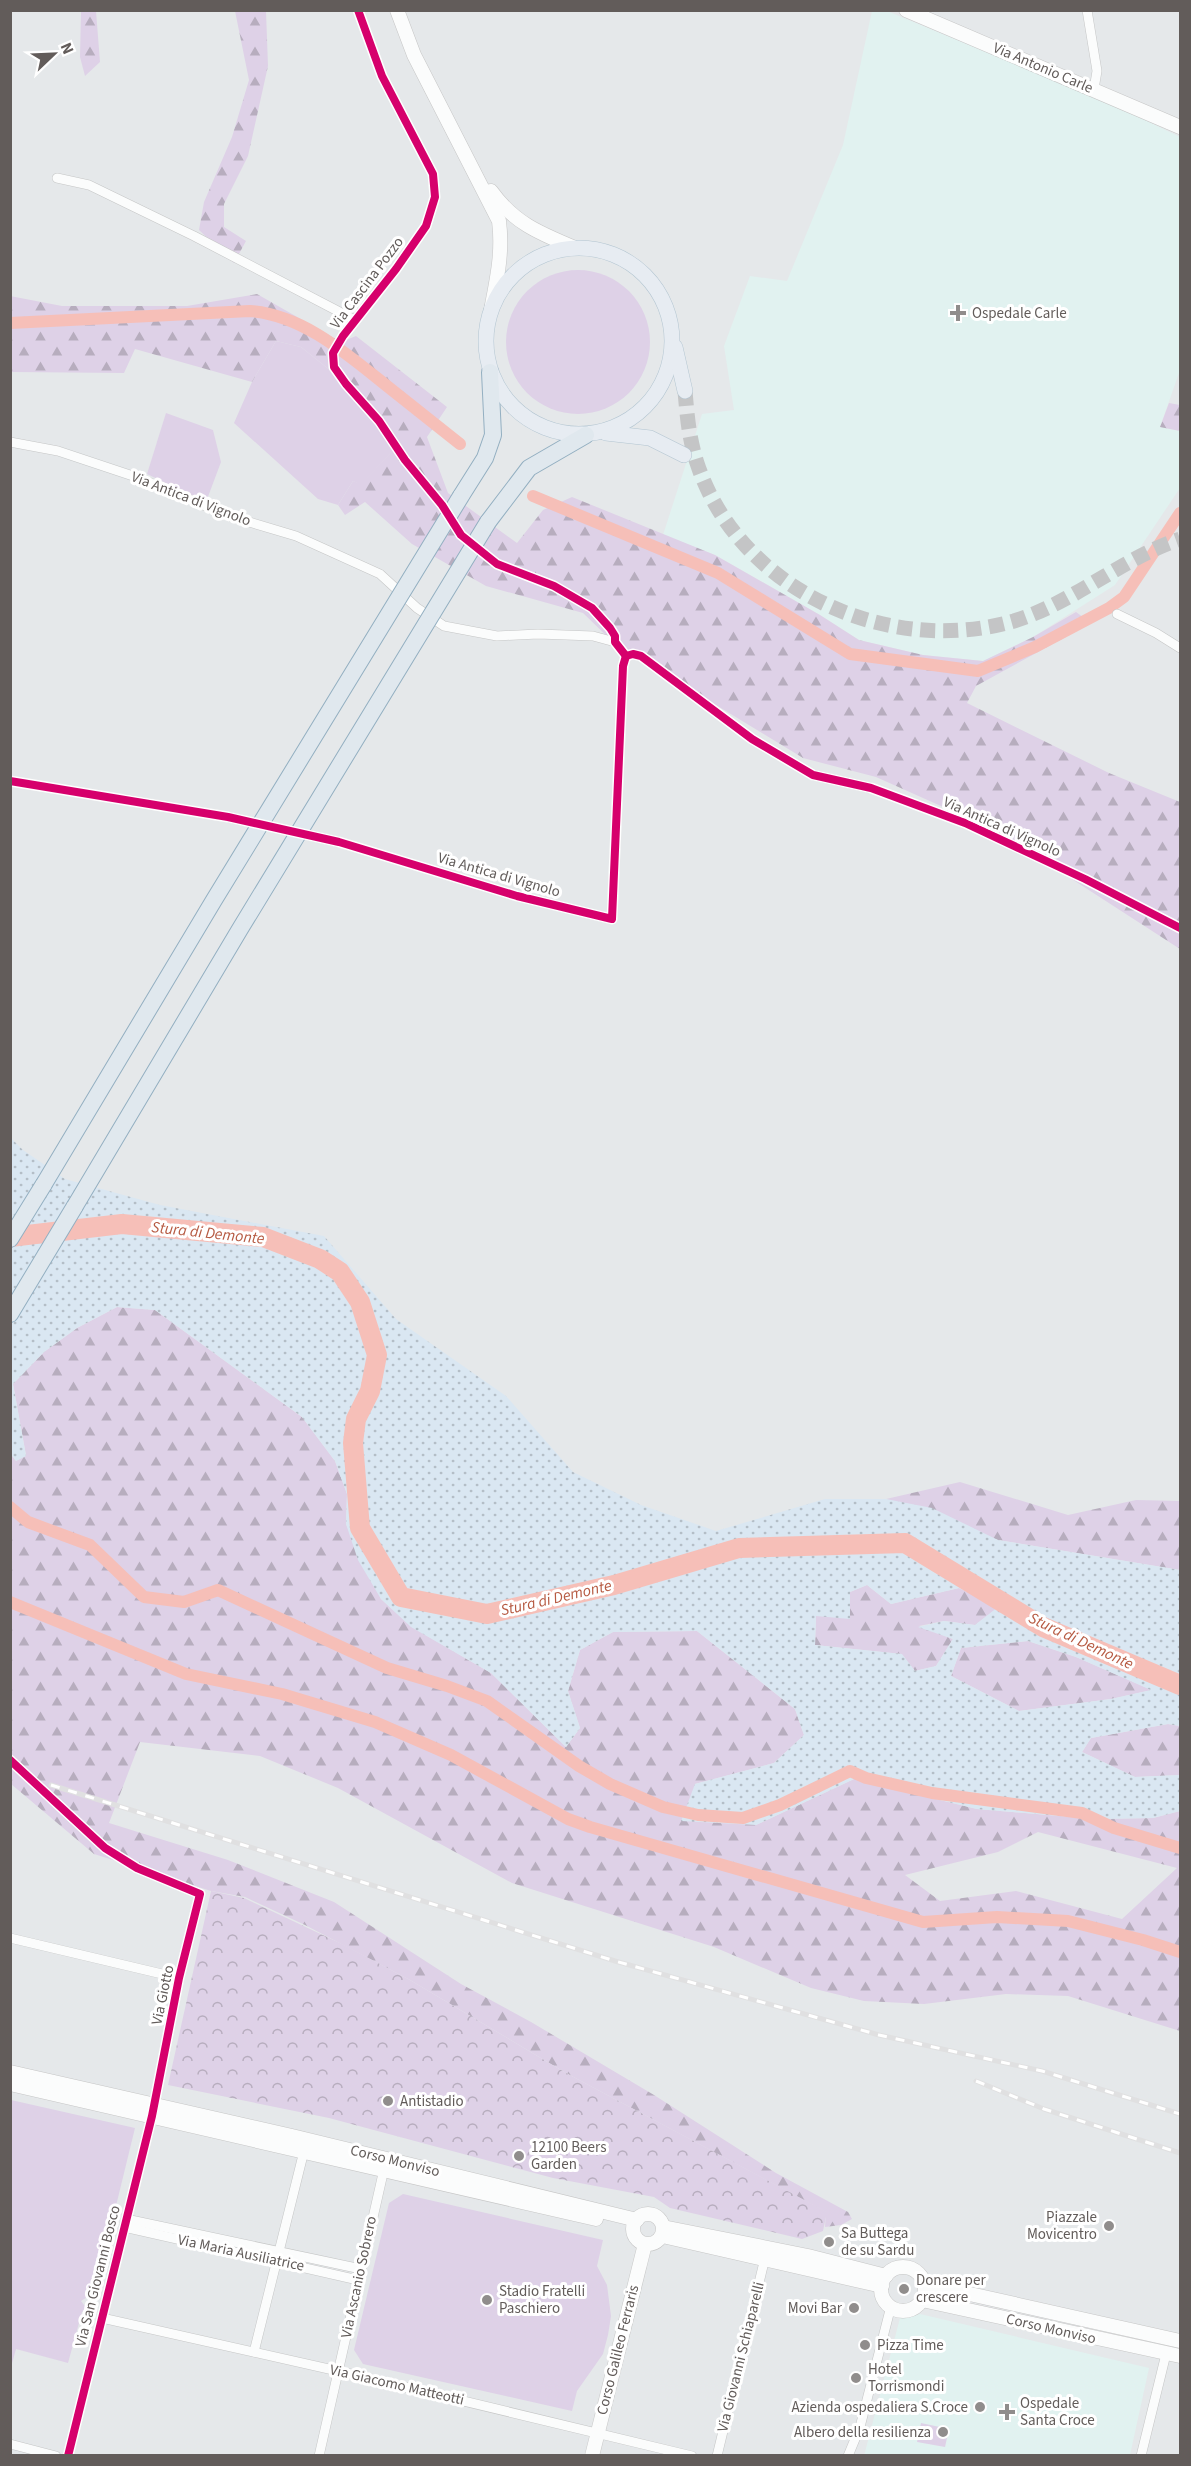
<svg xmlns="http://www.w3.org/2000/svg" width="1191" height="2466" font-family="'Source Sans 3',sans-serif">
	<defs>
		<pattern id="forest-firs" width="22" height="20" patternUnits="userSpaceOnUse" patternTransform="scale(1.5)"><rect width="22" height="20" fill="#ded1e7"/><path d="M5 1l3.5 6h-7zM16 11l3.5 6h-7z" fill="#b7adbe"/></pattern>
		<pattern id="sand-dots" width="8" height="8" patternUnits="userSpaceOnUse" patternTransform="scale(1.5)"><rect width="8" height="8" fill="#dae7f2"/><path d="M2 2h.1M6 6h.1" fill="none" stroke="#b4bec7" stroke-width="1.8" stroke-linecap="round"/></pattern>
		<pattern id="park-crowns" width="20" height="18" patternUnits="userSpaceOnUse" patternTransform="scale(1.5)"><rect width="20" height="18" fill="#ded1e7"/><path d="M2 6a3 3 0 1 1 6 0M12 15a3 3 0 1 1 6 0" fill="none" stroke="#b7adbe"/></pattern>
	</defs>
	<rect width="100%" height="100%" fill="#e5e8ea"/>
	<g fill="#e1f2f0">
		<polygon points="872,11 887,11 1116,106 1180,137 1180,370 1160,427 1180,431 1180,488 1115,585 1033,637 983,661 923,655 859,640 820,615 715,555 663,535 702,414 734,410 724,346 750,276 787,281 843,145"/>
		<polygon points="920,2314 1149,2368 1130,2455 864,2456 900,2318"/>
	</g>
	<g fill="#ded1e7">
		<circle cx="578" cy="342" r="72"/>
		<polygon points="276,341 301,347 361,395 398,445 361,485 353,481 338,505 318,499 234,423 252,382"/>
		<polygon points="166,413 213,430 221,462 206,502 147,474"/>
		<polygon points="11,2100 135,2128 95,2292 81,2301 87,2309 82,2312 68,2363 16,2349 11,2367"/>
		<polygon points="403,2194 603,2240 597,2266 607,2285 611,2316 608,2335 603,2354 577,2391 572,2411 363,2364 354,2350 389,2203"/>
		<polygon points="921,2423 949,2429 945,2447 917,2442"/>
	</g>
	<g fill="url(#forest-firs)" fill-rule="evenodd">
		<polygon points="81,11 96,11 100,62 85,76 80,57"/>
		<polygon points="235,11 266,11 268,66 248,156 224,204 224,227 246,241 234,263 199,230 204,202 232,137 249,80"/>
		<polygon points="257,294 341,342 356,336 447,407 427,437 448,493 517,543 543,510 572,497 715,555 820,615 859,640 923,655 983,661 1033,637 1076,612 1091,623 976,686 967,703 1109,773 1180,802 1180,949 999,832 876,777 803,758 614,643 583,613 486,586 412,544 365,502 345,515 338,505 353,481 361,484 398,445 361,395 301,347 276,341 252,382 135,349 124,373 11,372 10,296 62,306 187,306"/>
		<polygon points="1169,403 1180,405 1180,431 1160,427"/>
		<path d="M117,1307L155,1310L302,1417L335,1461L347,1494L346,1524L381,1599L412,1627L491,1673L566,1747L580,1728L568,1691L580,1650L613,1632L697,1631L795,1709L804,1735L774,1763L695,1784L756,1825L854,1779L977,1809L1096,1819L1153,1818L1180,1811V2031L1068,1996L1006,1994L924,2004L864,2001L811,1988L714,1947L512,1883L338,1788L260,1756L140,1742L109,1823L228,1860L334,1902L461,1984L531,2022L654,2095L776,2173L848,2212L852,2219L841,2225L825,2227L826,2212L566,2073L410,1980L305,1925L245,1897L211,1891L94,1854L11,1784L10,1453L16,1461L26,1455L13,1384L44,1352L77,1328ZM1038,1832L1177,1868L1122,1919L1016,1891L940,1901L905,1875L998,1852Z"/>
		<polygon points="960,1482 1068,1515 1136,1500 1180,1501 1180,1570 998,1540 886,1499"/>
		<polygon points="867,1585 891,1604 959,1588 999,1607 975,1625 944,1621 919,1626 953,1639 936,1666 915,1671 901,1654 815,1645 816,1616 850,1592"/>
		<polygon points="1028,1641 1076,1657 1152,1690 1111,1699 1019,1711 951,1676 961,1648"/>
		<polygon points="1168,1724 1180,1726 1180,1775 1135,1777 1082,1752 1091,1738"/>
	</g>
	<path fill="url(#sand-dots)" fill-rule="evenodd" d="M10,1137L23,1150L65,1179L160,1205L324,1236L396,1319L506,1396L573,1472L641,1505L716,1531L825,1499H886L932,1508L998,1540L1180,1570V1726L1168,1724L1091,1738L1082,1752L1135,1777L1180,1775V1811L1153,1818L1096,1819L977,1809L854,1779L756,1825L681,1821L695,1784L774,1763L804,1735L795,1709L697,1631L613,1632L580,1650L568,1691L580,1728L566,1747L491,1673L411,1627L381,1599L358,1560L346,1524L347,1494L335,1461L302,1417L155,1310L117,1307L77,1328L44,1352L13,1384L26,1456L16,1461L10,1453ZM867,1585L891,1604L959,1588L998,1607L975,1625L944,1621L918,1627L953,1639L936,1666L915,1671L902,1654L815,1645L816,1616L850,1619V1592ZM1028,1641L1076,1657L1151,1690L1111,1699L1019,1711L951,1676L961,1648Z"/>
	<polygon fill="url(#park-crowns)" points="211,1891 244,1898 342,1944 410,1980 566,2073 827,2212 823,2231 802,2239 670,2208 654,2197 553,2178 329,2118 168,2085"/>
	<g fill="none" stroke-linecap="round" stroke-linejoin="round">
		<g stroke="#f6bfb8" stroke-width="12">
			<path d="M10,323L250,311C303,315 347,354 387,386C411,405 435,424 460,444"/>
			<polyline points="533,496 718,573 850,654 978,671 1035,647 1109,608 1124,597 1180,513"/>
			<polyline points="10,1507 28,1522 90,1545 144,1597 184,1602 218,1590 387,1668 447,1686 487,1701 579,1766 610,1784 663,1807 698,1815 743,1818 780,1805 850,1771 866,1778 932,1793 1082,1813 1114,1828 1180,1848"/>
			<polyline points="10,1602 186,1674 282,1694 375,1722 451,1755 568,1819 590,1827 923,1922 997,1917 1068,1921 1143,1940 1180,1952"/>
		</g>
		<polyline stroke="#f6bfb8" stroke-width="20" points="10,1237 122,1224 263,1237 320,1259 340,1272 360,1302 377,1355 370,1391 356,1419 353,1443 360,1528 401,1597 487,1614 614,1585 739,1548 905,1543 1043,1627 1180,1685"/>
		<path stroke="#c4c5c6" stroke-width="15" stroke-dasharray="15 8" stroke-linecap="butt" d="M685,391C687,415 689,439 697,463C739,591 888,657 1014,621C1073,603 1121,559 1180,539"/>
		<defs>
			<g id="street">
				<polyline points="358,10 382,76 433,174 435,197 426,226 396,269 343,336 333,353 334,367 346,384 379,421 405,460 442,505 461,535 497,564 554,586 592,608 610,628 615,636 615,642"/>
				<polyline points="1087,10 1097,71 1094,89"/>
				<polyline points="57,178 89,185 194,236 355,320"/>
				<polyline points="10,442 58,451 139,478 229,516 296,536 380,574 417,608 444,626 497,636 538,634 593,636 615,642 626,656"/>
				<polyline points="1117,614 1156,633 1180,648"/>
				<polyline points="626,656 633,654 641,656 752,739 813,775 871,788 965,823 1085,879 1180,928"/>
				<polyline points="122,799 228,817 339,842 517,896 612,919 623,666 626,656"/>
				<polyline points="10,1760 105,1848 137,1868 200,1894 179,1978 152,2116 68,2456"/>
				<polyline points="10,1938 179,1978"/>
				<polyline points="126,2219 361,2269"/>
				<polyline points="124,2227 358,2280"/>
				<polyline points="102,2318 351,2374 692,2456"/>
				<polyline points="254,2352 304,2151"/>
				<polyline points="10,2444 56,2456"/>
				<polyline points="319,2456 384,2169"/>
				<polyline points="717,2456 765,2258"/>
				<polyline points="848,2456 860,2427 891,2306"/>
				<polyline points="1141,2456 1166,2354"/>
			</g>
			<g id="secondary">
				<path d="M397,10L414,55L499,221C503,252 497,279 491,310"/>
				<polyline points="906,10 1180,127"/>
				<path d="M491,191C514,223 539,233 575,248"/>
				<polyline points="10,2072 292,2136 637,2220"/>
				<polyline points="10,2084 596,2219"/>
				<circle cx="648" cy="2229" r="15"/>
				<polyline points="663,2227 808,2256 886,2276"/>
				<polyline points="667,2237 882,2286"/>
				<circle cx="903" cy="2289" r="22"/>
				<polyline points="925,2284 1180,2341"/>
				<polyline points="922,2300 1180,2356"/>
				<polyline points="592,2456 645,2244"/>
			</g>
			<g id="primary">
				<circle cx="579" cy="341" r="93"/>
				<polyline points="675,347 685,391"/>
				<polyline points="606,433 650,438 684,455"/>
			</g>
			<g id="highway">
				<polyline points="461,496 485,458 493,435 490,372"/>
				<polyline points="488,522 529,468 586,435"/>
				<polyline points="10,1239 44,1184"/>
				<polyline points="10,1314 75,1206"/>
			</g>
		</defs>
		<use href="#street" stroke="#c5c6c6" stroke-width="10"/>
		<use href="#secondary" stroke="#c6c6c6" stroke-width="15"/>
		<use href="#primary" stroke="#b3c5d1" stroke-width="16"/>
		<use href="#highway" stroke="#93afc1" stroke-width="18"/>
		<use href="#street" stroke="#fbfcfc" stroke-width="9"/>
		<use href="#secondary" stroke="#fbfcfc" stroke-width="14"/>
		<use href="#primary" stroke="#e7ecf2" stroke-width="15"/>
		<use href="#highway" stroke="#e0e8ee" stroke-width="16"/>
		<defs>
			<g id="rail">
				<polyline points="51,1785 615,1961 879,2035 1042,2071 1180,2114"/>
				<polyline points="976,2081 1044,2109 1180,2153"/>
			</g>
		</defs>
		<use href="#rail" stroke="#e0e0e1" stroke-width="5"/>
		<use href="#rail" stroke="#fff" stroke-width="3" stroke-dasharray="9" stroke-linecap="butt"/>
		<defs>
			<g id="highway-bridge">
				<polyline points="44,1184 214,900 461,496"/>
				<polyline points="75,1206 240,929 488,522"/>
			</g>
		</defs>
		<use href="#highway-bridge" stroke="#93afc1" stroke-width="18" stroke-linecap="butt"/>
		<use href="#highway-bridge" stroke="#e0e8ee" stroke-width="16"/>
		<defs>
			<g id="cycleway">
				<polyline points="358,10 382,76 433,174 435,197 426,226 396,269 343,336 333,353 334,367 346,384 379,421 405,460 442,505 461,535 497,564 554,586 592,608 610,628 615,636 615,642 626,656"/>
				<polyline points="626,656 633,654 641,656 752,739 813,775 871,788 965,823 1085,879 1180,928"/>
				<polyline points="10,781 228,817 339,842 517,896 612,919 623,666 626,656"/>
				<polyline points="10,1760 105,1848 137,1868 200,1894 179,1978 152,2116 68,2456"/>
			</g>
		</defs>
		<use href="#cycleway" stroke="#fff" stroke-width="11"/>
		<use href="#cycleway" stroke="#d6006c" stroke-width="8"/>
	</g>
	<g fill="#908d8c" stroke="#fff" stroke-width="2">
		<path d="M955 304h6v6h6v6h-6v6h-6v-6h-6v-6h6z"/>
		<circle cx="388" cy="2101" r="6"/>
		<circle cx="519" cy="2156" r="6"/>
		<circle cx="1109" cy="2226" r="6"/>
		<circle cx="829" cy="2242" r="6"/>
		<circle cx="904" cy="2289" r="6"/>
		<circle cx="487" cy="2300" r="6"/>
		<circle cx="854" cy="2308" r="6"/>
		<circle cx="865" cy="2345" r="6"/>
		<circle cx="856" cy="2378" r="6"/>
		<circle cx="980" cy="2407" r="6"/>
		<path d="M1004 2403h6v6h6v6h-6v6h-6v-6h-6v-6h6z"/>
		<circle cx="943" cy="2432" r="6"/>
	</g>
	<g text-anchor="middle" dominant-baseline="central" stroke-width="6" stroke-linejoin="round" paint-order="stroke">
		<g font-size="15" fill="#625c5a" stroke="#fff">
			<text transform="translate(1043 68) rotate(23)">Via Antonio Carle</text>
			<text transform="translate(367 283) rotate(-53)">Via Cascina Pozzo</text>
			<text transform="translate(191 499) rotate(21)">Via Antica di Vignolo</text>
			<text transform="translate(1002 827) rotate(24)">Via Antica di Vignolo</text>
			<text transform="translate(499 875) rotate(16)">Via Antica di Vignolo</text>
			<text transform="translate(163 1995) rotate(-78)">Via Giotto</text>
			<text transform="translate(395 2161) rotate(14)">Corso Monviso</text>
			<text transform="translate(241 2253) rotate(12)">Via Maria Ausiliatrice</text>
			<text transform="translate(98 2276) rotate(-76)">Via San Giovanni Bosco</text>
			<text transform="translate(359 2277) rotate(-78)">Via Ascanio Sobrero</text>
			<text transform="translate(1051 2329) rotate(13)">Corso Monviso</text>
			<text transform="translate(618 2350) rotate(-76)">Corso Galileo Ferraris</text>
			<text transform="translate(741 2357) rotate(-76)">Via Giovanni Schiaparelli</text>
			<text transform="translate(397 2385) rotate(13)">Via Giacomo Matteotti</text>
		</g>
		<g font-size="15" fill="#625c5a" stroke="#fff" text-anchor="start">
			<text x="972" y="313">Ospedale Carle</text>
			<text x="400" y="2101">Antistadio</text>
			<text x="531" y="2147">12100 Beers<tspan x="531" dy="17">Garden</tspan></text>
			<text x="1097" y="2217" text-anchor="end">Piazzale<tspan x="1097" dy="17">Movicentro</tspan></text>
			<text x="841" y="2233">Sa Buttega<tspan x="841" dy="17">de su Sardu</tspan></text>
			<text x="916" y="2280">Donare per<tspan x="916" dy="17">crescere</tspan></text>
			<text x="499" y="2291">Stadio Fratelli<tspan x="499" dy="17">Paschiero</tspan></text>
			<text x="842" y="2308" text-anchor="end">Movi Bar</text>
			<text x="877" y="2345">Pizza Time</text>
			<text x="868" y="2369">Hotel<tspan x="868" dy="17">Torrismondi</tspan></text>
			<text x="1020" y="2403">Ospedale<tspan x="1020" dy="17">Santa Croce</tspan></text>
			<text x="968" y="2407" text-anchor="end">Azienda ospedaliera S.Croce</text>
			<text x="931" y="2432" text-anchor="end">Albero della resilienza</text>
		</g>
		<g font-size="16" font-style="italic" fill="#b65a42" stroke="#fff">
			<text transform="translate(208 1233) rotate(6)">Stura di Demonte</text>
			<text transform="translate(556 1598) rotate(-13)">Stura di Demonte</text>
			<text transform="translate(1081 1641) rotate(25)">Stura di Demonte</text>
		</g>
	</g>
	<rect width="1191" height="2466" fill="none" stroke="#625c5a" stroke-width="24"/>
	<g transform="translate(54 54) rotate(67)" stroke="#ffffff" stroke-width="4.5" paint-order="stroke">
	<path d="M0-4.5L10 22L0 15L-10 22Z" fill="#625c5a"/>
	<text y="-9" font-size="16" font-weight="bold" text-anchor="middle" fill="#625c5a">N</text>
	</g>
</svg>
